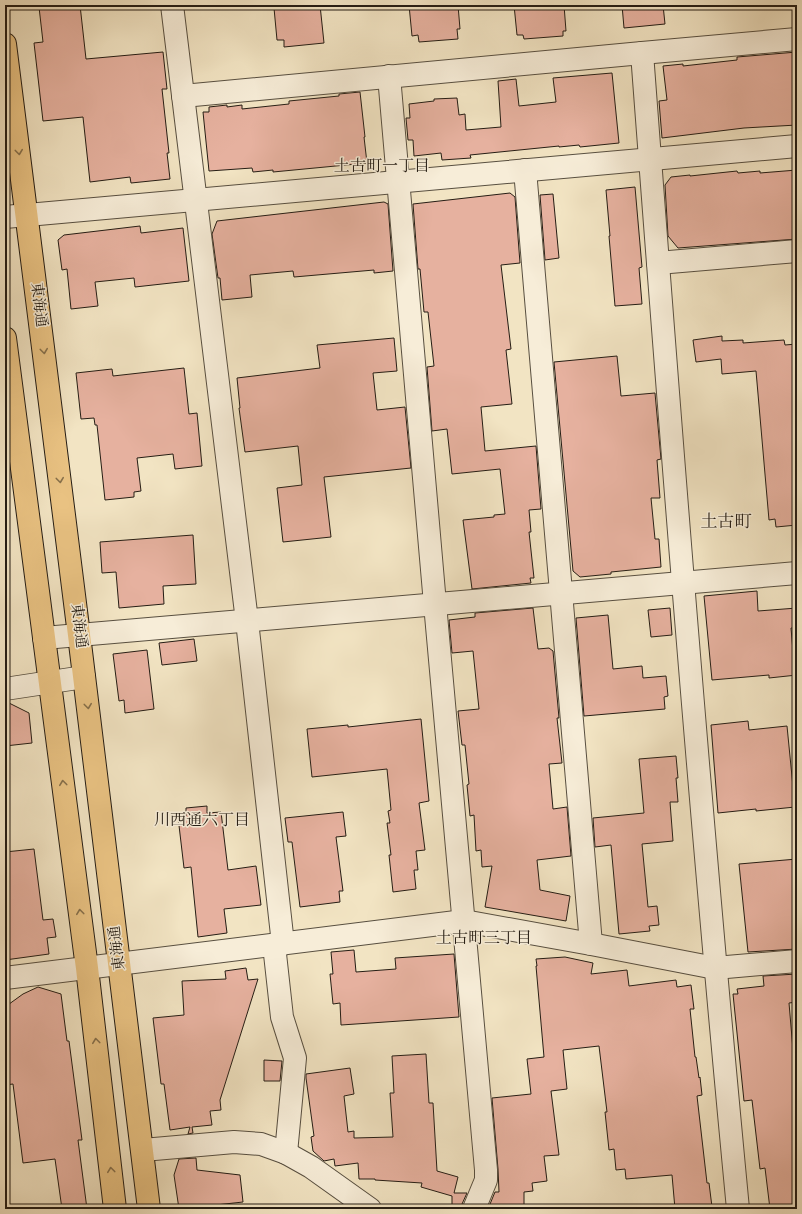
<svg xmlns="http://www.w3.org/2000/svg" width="802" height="1214" font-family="Vollkorn,'Noto Serif JP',serif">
	<rect width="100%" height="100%" fill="#f2e4c3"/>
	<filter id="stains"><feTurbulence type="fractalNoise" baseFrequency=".005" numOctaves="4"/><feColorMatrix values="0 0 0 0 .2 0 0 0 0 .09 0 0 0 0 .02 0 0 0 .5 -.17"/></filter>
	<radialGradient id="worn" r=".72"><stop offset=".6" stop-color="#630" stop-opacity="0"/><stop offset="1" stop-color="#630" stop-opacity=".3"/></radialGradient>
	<g fill="#e6b19f" stroke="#251d14">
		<polygon points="47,5 80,5 86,59 163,52 167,89 162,89 169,153 167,153 170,179 131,183 130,177 90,182 83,117 43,121 34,43 43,42 39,7 48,6"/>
		<polygon points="281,5 320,5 324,43 284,47 284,40 277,40 274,8 281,7"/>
		<polygon points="409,5 458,5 460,29 457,29 458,39 419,42 418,35 412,36"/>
		<polygon points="514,5 564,5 566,31 563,31 563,36 524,39 523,35 517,35"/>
		<polygon points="622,5 663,5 665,24 624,28"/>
		<polygon points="797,52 797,125 744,128 662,138 659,101 667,100 663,66 683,64 683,66 737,60 737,57"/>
		<polygon points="612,73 619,143 580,147 579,145 559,147 559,146 470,155 471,158 442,160 441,153 414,156 413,140 408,140 406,118 410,118 409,104 434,101 434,99 457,98 459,115 465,114 466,130 501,127 498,81 516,79 519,106 556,102 553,78"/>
		<polygon points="360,92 365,137 364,137 367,163 273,172 273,170 253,172 252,168 209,171 203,112 209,112 209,107 227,105 227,107 242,105 242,109 289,104 289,101 339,96 339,94"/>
		<polygon points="797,170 797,239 678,248 668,236 665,185 671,177 690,175 690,176 737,171 738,173 760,171 760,173"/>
		<polygon points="635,187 642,267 639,268 642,304 615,306 609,236 610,236 606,190"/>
		<polygon points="510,193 515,197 520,263 501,265 511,349 506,350 512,404 481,407 485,451 536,446 541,509 529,510 531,532 529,532 534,578 530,578 531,583 472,589 463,520 494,517 494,515 505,514 500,469 452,474 447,429 432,431 427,367 434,366 428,312 424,312 420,269 418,269 413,204"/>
		<polygon points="553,194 559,258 545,260 540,195"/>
		<polygon points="384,202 388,204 393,271 374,273 374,270 294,277 293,271 250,275 252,297 222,300 220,278 218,278 212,234 217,221"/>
		<polygon points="140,226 141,233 183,228 189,281 135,287 134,278 95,282 98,306 71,309 67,269 62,270 58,240 64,235"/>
		<polygon points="722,336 722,341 743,340 743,343 784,340 785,345 797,344 797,525 776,527 775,519 769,520 756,371 722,374 721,359 696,362 693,340"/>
		<polygon points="394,338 397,371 373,373 377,410 405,407 411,468 324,477 331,537 283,542 277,488 302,485 298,446 245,452 239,408 240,408 237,378 320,368 317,345"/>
		<polygon points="617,356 621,396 655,393 661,459 657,460 660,498 651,498 655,539 659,539 661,567 611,572 611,574 580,577 573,571 554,362"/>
		<polygon points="184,368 189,414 197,413 202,466 175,469 173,454 137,458 141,491 134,492 134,497 105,500 97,425 95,425 94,418 81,419 76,373 112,369 113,376"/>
		<polygon points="193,535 196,584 163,586 164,604 119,608 116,572 102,573 100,542"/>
		<polygon points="757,591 758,611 797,608 797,628 791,628 794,663 797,666 797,675 769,678 769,675 712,680 704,596"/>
		<polygon points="533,608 538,649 549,648 553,651 559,718 557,718 562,763 549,764 553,809 567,807 571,856 537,860 540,890 570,896 566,921 485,907 492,866 482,867 481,850 476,851 474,815 470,816 467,785 469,784 465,745 462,745 458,711 479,709 473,651 452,653 449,620 475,617 475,613"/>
		<polygon points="670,608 672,635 651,637 648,610"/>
		<polygon points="608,615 613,669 642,666 643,678 666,676 668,696 664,697 665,709 584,716 576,618"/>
		<polygon points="194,639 197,661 162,665 159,643"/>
		<polygon points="147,650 154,709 125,713 124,700 119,701 113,654"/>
		<polygon points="5,701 29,713 32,743 5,746"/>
		<polygon points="421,719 429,801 419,803 425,850 416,851 418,870 414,870 416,889 393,892 389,855 391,855 387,823 390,823 388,811 391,810 387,769 312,777 307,729 348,725 348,727"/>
		<polygon points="748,721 749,730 787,726 795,807 756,811 756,809 718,813 711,725"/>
		<polygon points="676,756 678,778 676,778 678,802 670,802 673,841 642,844 648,907 657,906 659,925 649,926 650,931 619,934 611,845 595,847 593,818 644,813 639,759"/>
		<polygon points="207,806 207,813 221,812 228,870 256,866 261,905 224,909 227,933 198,937 191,867 184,868 178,817 186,816 186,808"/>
		<polygon points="343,812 346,836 336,837 343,891 339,891 340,902 300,907 292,842 288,842 285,818"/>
		<polygon points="34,849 43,920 53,919 56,937 47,938 49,954 5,960 5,852"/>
		<polygon points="797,859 797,949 748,952 739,864"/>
		<polygon points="354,950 356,972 396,969 395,958 454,954 459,1017 341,1025 340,1003 333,1004 330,974 333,974 331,952"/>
		<polygon points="565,957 593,963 591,974 627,970 629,986 676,980 677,987 691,985 694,1009 690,1009 695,1057 696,1057 699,1078 700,1077 702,1095 697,1096 707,1183 709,1183 712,1207 689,1209 675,1209 672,1175 626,1179 625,1169 616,1170 614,1149 609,1150 605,1112 607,1112 599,1046 563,1050 567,1089 551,1091 559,1155 544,1156 547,1181 532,1183 533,1191 524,1192 524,1209 488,1209 495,1192 499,1192 498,1169 492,1098 531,1094 527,1059 544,1057 536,966 537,966 536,959"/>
		<polygon points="246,968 248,980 258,979 220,1100 221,1110 210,1111 212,1125 192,1127 193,1133 188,1134 190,1127 170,1130 164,1084 161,1084 153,1018 184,1015 182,981 226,979 225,971"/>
		<polygon points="797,974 797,1002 789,1003 795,1073 797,1073 797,1209 770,1209 765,1168 760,1169 752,1100 744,1101 733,994 738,994 737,989 764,986 763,976"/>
		<polygon points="38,987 61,994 67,1041 69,1041 82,1140 78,1140 87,1209 62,1209 55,1159 23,1163 13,1084 5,1085 5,1007 23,994"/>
		<polygon points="426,1054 429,1103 433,1103 437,1171 458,1177 454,1193 467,1193 462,1204 462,1209 452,1209 452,1196 421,1187 422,1183 375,1180 375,1179 359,1179 358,1163 335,1166 334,1159 324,1161 313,1151 311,1137 314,1136 306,1078 306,1074 350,1068 354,1094 344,1096 348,1132 354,1131 354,1138 393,1137 390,1093 394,1093 392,1056"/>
		<polygon points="264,1060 282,1061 280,1081 264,1081"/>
		<polygon points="196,1158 197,1170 240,1175 243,1202 179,1209 174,1175 179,1159"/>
	</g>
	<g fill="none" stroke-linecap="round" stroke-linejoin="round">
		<defs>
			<g id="minor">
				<polyline points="172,5 247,621 283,944"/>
				<path d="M642,53C671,438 701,824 738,1209"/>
				<polyline points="389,76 435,604 486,1170 486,1180 474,1209"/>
				<polyline points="183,96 642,53 797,39"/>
				<polyline points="525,170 591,944"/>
				<polyline points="5,217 797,146"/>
				<polyline points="658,263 797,251"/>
				<polyline points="44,638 797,573"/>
				<polyline points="5,689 84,677"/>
				<polyline points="274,945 282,1017 295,1058 286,1153"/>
				<polyline points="5,978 464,921 591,944 715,968 797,961"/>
				<polyline points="143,1150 234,1142 261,1144 286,1153 311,1167 370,1209"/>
			</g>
			<g id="major">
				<polyline points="5,44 79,635 149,1209"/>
				<polyline points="5,338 87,968 115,1209"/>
			</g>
		</defs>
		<use href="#minor" stroke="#584f40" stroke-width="24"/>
		<use href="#major" stroke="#251d14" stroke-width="24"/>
		<use href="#minor" stroke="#f7edd8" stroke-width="22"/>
		<use href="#major" stroke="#e9c282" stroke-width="22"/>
	</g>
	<defs><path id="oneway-chevron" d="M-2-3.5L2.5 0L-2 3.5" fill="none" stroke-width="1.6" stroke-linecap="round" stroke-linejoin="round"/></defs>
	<g stroke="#87704b">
		<use href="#oneway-chevron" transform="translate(19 152) rotate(83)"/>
		<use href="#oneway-chevron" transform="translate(44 351) rotate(83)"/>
		<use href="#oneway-chevron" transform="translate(60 480) rotate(83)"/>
		<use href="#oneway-chevron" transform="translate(88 706) rotate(83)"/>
		<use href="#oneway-chevron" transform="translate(63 783) rotate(-97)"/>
		<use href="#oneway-chevron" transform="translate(80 912) rotate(-97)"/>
		<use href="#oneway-chevron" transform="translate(96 1041) rotate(-97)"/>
		<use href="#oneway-chevron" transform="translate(111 1170) rotate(-97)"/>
	</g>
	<g text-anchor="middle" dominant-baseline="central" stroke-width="3" stroke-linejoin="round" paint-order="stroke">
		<g font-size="15" fill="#251d14" stroke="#f7edd8">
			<text transform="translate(38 305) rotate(83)">東海通</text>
			<text transform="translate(78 626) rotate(83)">東海通</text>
			<text transform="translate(118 948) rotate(-97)">東海通</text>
		</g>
		<g font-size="16" fill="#251d14" stroke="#f7edd8">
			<text x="382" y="167">土古町一丁目</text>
			<text x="202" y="821">川西通六丁目</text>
			<text x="484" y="939">土古町三丁目</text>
		</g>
		<g font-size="17" fill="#251d14" stroke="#f7edd8">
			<text x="726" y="522">土古町</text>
		</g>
	</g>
	<rect width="802" height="1214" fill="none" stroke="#f2e4c3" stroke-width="20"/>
	<rect x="6" y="6" width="790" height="1202" fill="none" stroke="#251d14" stroke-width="2"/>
	<rect x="10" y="10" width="782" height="1194" fill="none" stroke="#251d14"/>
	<rect width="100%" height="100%" filter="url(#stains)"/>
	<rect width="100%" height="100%" fill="url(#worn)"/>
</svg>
